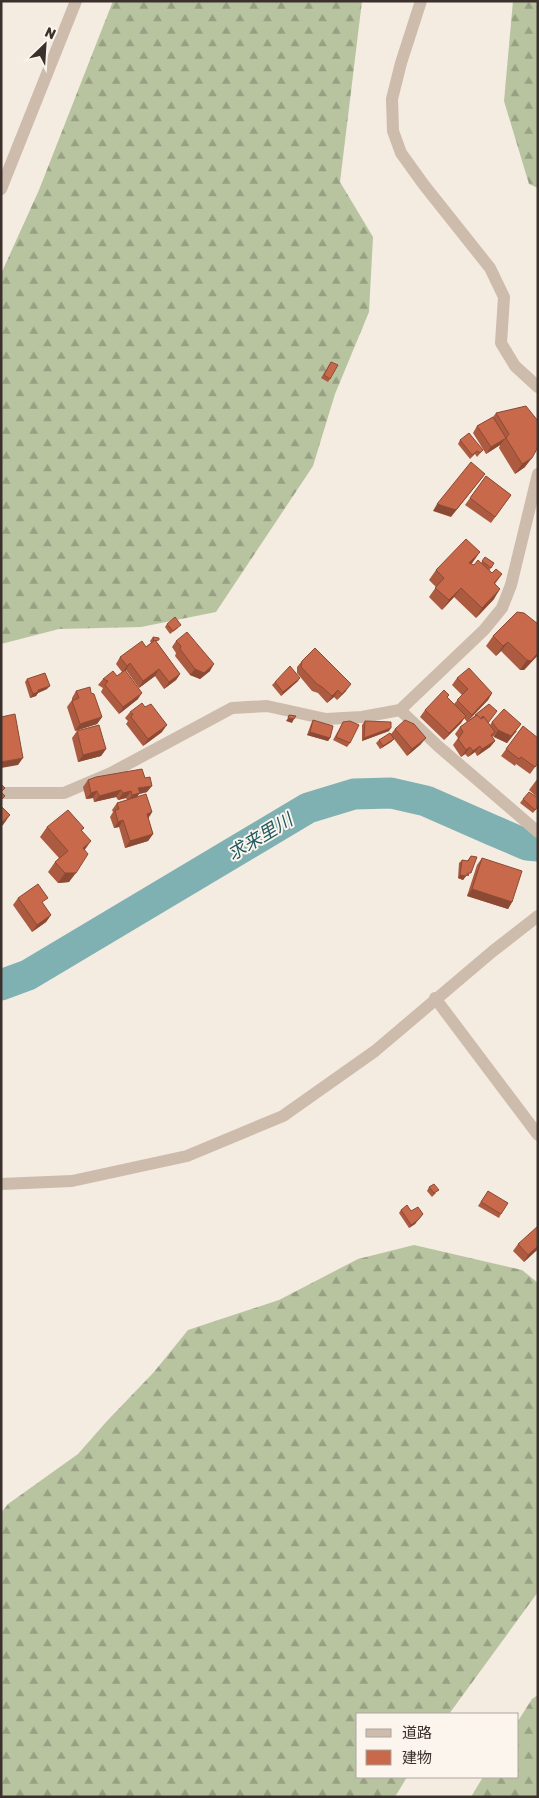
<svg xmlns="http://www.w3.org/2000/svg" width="539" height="1798" font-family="Rubik,'Noto Sans JP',sans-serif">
	<defs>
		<pattern id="forest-firs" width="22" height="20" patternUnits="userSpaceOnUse" patternTransform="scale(1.25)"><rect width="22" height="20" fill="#b8c4a0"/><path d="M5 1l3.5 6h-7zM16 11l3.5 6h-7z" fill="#97a083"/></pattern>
	</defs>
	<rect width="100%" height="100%" fill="#f4ebe1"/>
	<g fill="url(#forest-firs)">
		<polygon points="113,1 362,1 340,182 373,237 369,312 335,394 313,466 216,612 141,627 59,629 1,644 1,274 39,190"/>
		<polygon points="513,1 538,1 538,188 529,184 504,101"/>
		<polygon points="414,1245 522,1270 538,1283 538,1592 449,1714 358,1714 358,1777 407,1777 395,1797 1,1797 1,1513 8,1504 78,1454 107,1421 154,1372 188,1330 279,1300 358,1259"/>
		<polygon points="538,1695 538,1797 471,1797 483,1777 518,1777 518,1721 532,1699"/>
	</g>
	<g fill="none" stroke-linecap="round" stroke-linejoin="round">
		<polyline stroke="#7fb0b2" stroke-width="31" points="1,985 28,975 308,808 354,794 391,793 426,801 492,830 527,845 538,846"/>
		<g stroke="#cdbbac" stroke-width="12">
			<polyline points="421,1 401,63 392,99 393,131 401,153 424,185 490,268 504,297 501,343 515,366 538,387"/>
			<polyline points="1,189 76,1"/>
			<polyline points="400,710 438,746 538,832"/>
			<polyline points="1,793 64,793 111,773 232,708 267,706 326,719 362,717 400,710 484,630 502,608 511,585 538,474"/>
			<polyline points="435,998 538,1135"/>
		</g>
		<polyline stroke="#cdbbac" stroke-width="12" points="1,1184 72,1181 187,1156 283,1116 375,1051 493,951 538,916"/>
	</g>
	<g fill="#ac5a40">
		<polygon points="331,362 330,379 328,382 321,378"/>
		<polygon points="526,406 525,467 515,474 499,448 500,445 486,454 473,433 477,426 493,417 496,413"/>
		<polygon points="460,440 483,450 477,457 475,454 470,459 458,444"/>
		<polygon points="486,476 511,495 491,523 465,505"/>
		<polygon points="485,557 494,563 489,571 492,573 502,574 495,584 494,599 476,618 454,597 442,610 429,597 436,587 429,580 436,570 473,562 471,564 474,565 481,563"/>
		<polygon points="167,624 178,628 170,634 165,627"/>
		<polygon points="538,624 538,655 524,670 520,670 501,651 496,656 486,646 493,636"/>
		<polygon points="153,637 180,674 176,680 164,689 155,676 139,688 126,670 125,671 138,699 119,714 101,692 103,688 98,685 103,679 117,676 122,672 116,664 120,657 146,647 151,643 150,641"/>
		<polygon points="176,641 210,671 200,679 190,675 175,656 176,653 172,647"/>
		<polygon points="302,661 346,691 337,700 334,697 327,703 318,693 312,691 297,673 297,667"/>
		<polygon points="457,678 492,693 488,700 467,722 489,704 488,723 490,725 492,722 517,731 507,743 494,737 493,736 492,737 495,741 490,747 477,756 475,752 468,757 465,754 461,757 453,745 458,738 455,734 460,727 467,722 464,718 461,723 444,740 420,717 425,710 449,695 447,698 454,704 462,695 452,685"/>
		<polygon points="27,679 47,689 38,693 36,696 30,698 25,682"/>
		<polygon points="298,681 281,696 272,685 275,682"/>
		<polygon points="76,691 91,693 102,717 97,724 75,731 67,707 72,700 72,698"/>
		<polygon points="130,712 162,732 143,746 126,724 128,721 125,718"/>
		<polygon points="313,720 330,738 328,741 307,735 311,724"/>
		<polygon points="365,721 389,731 362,741 362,725"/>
		<polygon points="343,722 350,743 347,747 333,740"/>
		<polygon points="523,726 538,763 530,774 516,764 515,766 501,756"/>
		<polygon points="395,729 421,744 407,756 394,739 391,742 380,749 376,743 379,740 391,734"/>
		<polygon points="77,731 106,749 101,756 78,762 72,738"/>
		<polygon points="538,778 538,798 529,790"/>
		<polygon points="88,780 147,792 139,794 137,797 152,812 148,818 153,834 148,841 125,848 119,827 114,828 110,817 113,812 112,810 117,803 127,800 126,798 118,800 116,797 94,802 93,798 86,799 83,787"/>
		<polygon points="523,799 538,807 533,813 520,803"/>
		<polygon points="47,827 84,828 81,831 85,850 69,882 58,883 48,872 55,862 59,858 40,837"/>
		<polygon points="471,856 469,876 466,876 463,880 458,878 459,863 462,860 467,861"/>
		<polygon points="482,858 512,902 508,909 467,896 477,865"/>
		<polygon points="18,898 51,915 46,922 32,932 13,905"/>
		<polygon points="429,1187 436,1193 432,1197 427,1191"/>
		<polygon points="488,1191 501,1214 499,1218 478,1206"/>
		<polygon points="401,1210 411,1211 423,1214 415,1224 409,1228 399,1213"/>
		<polygon points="518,1244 538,1249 524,1262 513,1251"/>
	</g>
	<g fill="#8c4a34">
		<polygon points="505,439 500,445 486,454 491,447"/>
		<polygon points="532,458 525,467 515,474 522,464"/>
		<polygon points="485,474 451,517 433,511 437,504"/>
		<polygon points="480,552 473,562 462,573 469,563"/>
		<polygon points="461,588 454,597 442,610 449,600"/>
		<polygon points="500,589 494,599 476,618 482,608"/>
		<polygon points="508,642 501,651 496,656 503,646"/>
		<polygon points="538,653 538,655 524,670 520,670 527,660"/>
		<polygon points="130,663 126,670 122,673 127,666"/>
		<polygon points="214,664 210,671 200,679 190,675 195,669"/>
		<polygon points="159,669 155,676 139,688 143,681"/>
		<polygon points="180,674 176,680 164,689 169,682"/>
		<polygon points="300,678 298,681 281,696 283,692"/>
		<polygon points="351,684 346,691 337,700 342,694"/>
		<polygon points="50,686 47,689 38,693 36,696 30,698 33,694 38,690"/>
		<polygon points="338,690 334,697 327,703 332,696"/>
		<polygon points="142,693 138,699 119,714 123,707"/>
		<polygon points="492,693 488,700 467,722 472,715"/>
		<polygon points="466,716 461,723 444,740 449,733"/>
		<polygon points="102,717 97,724 75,731 80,724"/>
		<polygon points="288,718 294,719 292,723 286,721"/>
		<polygon points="521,724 507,743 494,737 498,730"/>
		<polygon points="167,725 162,732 143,746 148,739"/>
		<polygon points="391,728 389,731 362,741 364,738"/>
		<polygon points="310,732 330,738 328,741 307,735"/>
		<polygon points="426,738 421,744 407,756 412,749"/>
		<polygon points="394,739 391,742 380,749 383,746"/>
		<polygon points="495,741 490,747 477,756 482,749"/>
		<polygon points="480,746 475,752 468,757 473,751"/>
		<polygon points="470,747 465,754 461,757 466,750"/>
		<polygon points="106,749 101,756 78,762 83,755"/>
		<polygon points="23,758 18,765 1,768 1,762"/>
		<polygon points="152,786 147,792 139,794 135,800 127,802 138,788"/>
		<polygon points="121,790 116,797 94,802 99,796"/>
		<polygon points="97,791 93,798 86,799 91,793"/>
		<polygon points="131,791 126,798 118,800 123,793"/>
		<polygon points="152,812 148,819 147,814"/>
		<polygon points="10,815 3,825 1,826 1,823"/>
		<polygon points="123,820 119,827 114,828 118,822"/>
		<polygon points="153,834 148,841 125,848 130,841"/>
		<polygon points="91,841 84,851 83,848"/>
		<polygon points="65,873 76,873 69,882 58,883"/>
		<polygon points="460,875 466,876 463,880 458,878"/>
		<polygon points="472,889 512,902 508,909 467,896"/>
		<polygon points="51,915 46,922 32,932 37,925"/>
		<polygon points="418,1220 415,1224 409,1228 411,1225"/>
		<polygon points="538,1246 538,1249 524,1262 528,1255"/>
	</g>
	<g fill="#c8694b" stroke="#8c4a34">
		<polygon points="331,362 338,365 330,379 324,375"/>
		<polygon points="526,406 538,421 538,447 532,458 522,464 506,438 509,434 496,413"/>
		<polygon points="493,417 506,438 491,447 477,426"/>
		<polygon points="469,433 483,450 480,453 477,451 472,455 460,440"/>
		<polygon points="471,462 485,474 456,510 437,504"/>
		<polygon points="486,476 511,495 495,517 470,498"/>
		<polygon points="466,539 480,552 469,563 474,565 478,560 492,573 496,569 502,574 494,583 500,589 482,608 461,588 449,600 435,588 444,578 436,570"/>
		<polygon points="485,557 494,563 491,568 482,561"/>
		<polygon points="517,612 524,613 538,624 538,653 531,661 527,660 508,642 503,646 493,636"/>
		<polygon points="175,617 181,625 173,631 167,624"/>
		<polygon points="187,632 214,664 204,673 195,669 180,649 181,646 176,641"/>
		<polygon points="153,637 159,638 159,640 154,641"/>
		<polygon points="155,640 180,674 169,682 159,669 143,681 130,663 127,666 120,657 142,641 146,647"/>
		<polygon points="315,648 351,684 342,694 338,690 332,696 322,687 317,684 301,667 302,661"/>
		<polygon points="290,666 300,678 283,692 275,682"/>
		<polygon points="469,668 492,693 472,715 457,700 468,689 457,678"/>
		<polygon points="125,670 142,693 123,707 105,685 108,681 103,679 113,671 117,676"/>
		<polygon points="45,673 50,686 38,690 38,692 33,694 27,679"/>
		<polygon points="90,687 91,693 94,694 102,717 80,724 72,701 79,698 76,691"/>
		<polygon points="444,690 449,695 447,697 466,716 449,733 425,710"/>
		<polygon points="142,703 145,707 151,704 167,725 148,739 131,717 133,714 130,712"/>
		<polygon points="489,704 497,711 488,723 484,717 483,716 480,719 477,715 476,716 475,715"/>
		<polygon points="504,709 521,724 511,736 498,730 492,722"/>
		<polygon points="15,714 23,758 1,762 1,717"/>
		<polygon points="289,715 296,716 294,719 288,718"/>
		<polygon points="477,715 481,719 484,717 495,732 491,735 495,741 482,749 480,746 473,751 470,747 466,750 458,739 463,732 460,727"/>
		<polygon points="313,720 333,726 330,738 310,732"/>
		<polygon points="405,720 414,724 426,738 412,749 395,729"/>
		<polygon points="350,721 359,725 350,743 336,737 343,722"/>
		<polygon points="365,721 391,722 391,728 364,738"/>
		<polygon points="99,725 106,749 83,755 77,731"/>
		<polygon points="523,726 538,738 538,763 535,767 521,757 519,759 506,749"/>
		<polygon points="390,733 394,739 383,746 379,740"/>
		<polygon points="142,769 145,778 150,777 152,786 138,788 140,793 132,795 131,791 123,793 121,790 99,796 97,791 91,793 88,780 96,777"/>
		<polygon points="1,784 5,788 1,792"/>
		<polygon points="1,792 5,796 1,800"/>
		<polygon points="529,792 538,798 538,806 535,810 523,799"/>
		<polygon points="146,794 152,812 147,814 153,834 130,841 123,820 118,822 115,810 119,809 117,803"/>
		<polygon points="1,806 10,815 1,823"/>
		<polygon points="68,810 84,828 81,830 91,841 83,848 88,854 76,873 65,873 55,862 68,851 47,827"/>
		<polygon points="471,856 477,857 471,873 468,873 466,876 460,875 462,860 468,861"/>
		<polygon points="482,858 522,871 512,902 472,889"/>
		<polygon points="38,884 48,898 42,902 51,915 37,925 18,898"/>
		<polygon points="434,1184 439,1190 434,1193 429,1187"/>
		<polygon points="488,1191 508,1203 501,1214 481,1202"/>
		<polygon points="407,1205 411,1211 418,1207 423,1214 418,1220 411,1225 401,1210"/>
		<polygon points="538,1226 538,1246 528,1255 518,1244"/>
	</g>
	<g text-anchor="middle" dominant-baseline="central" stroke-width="4" stroke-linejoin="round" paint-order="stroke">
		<g font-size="18" font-style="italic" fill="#1f5a5e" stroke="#fbf5ee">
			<text transform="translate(260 837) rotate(-31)">求来里川</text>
		</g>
	</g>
	<rect width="539" height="1798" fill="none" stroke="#3b302b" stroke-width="5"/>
	<rect x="356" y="1713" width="162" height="65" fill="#fbf5ee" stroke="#aea6a0"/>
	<rect x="366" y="1729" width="25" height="8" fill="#cdbbac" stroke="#aea6a0"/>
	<text x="402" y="1738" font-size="15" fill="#3b302b">道路</text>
	<rect x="366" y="1750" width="25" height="15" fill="#c8694b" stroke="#aea6a0"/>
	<text x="402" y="1763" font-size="15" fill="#3b302b">建物</text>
	<g transform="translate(45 45) rotate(25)" stroke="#fbf5ee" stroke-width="4" paint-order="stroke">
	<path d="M0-4L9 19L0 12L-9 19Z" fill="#3b302b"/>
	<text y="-8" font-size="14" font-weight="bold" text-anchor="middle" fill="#3b302b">N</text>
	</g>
</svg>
